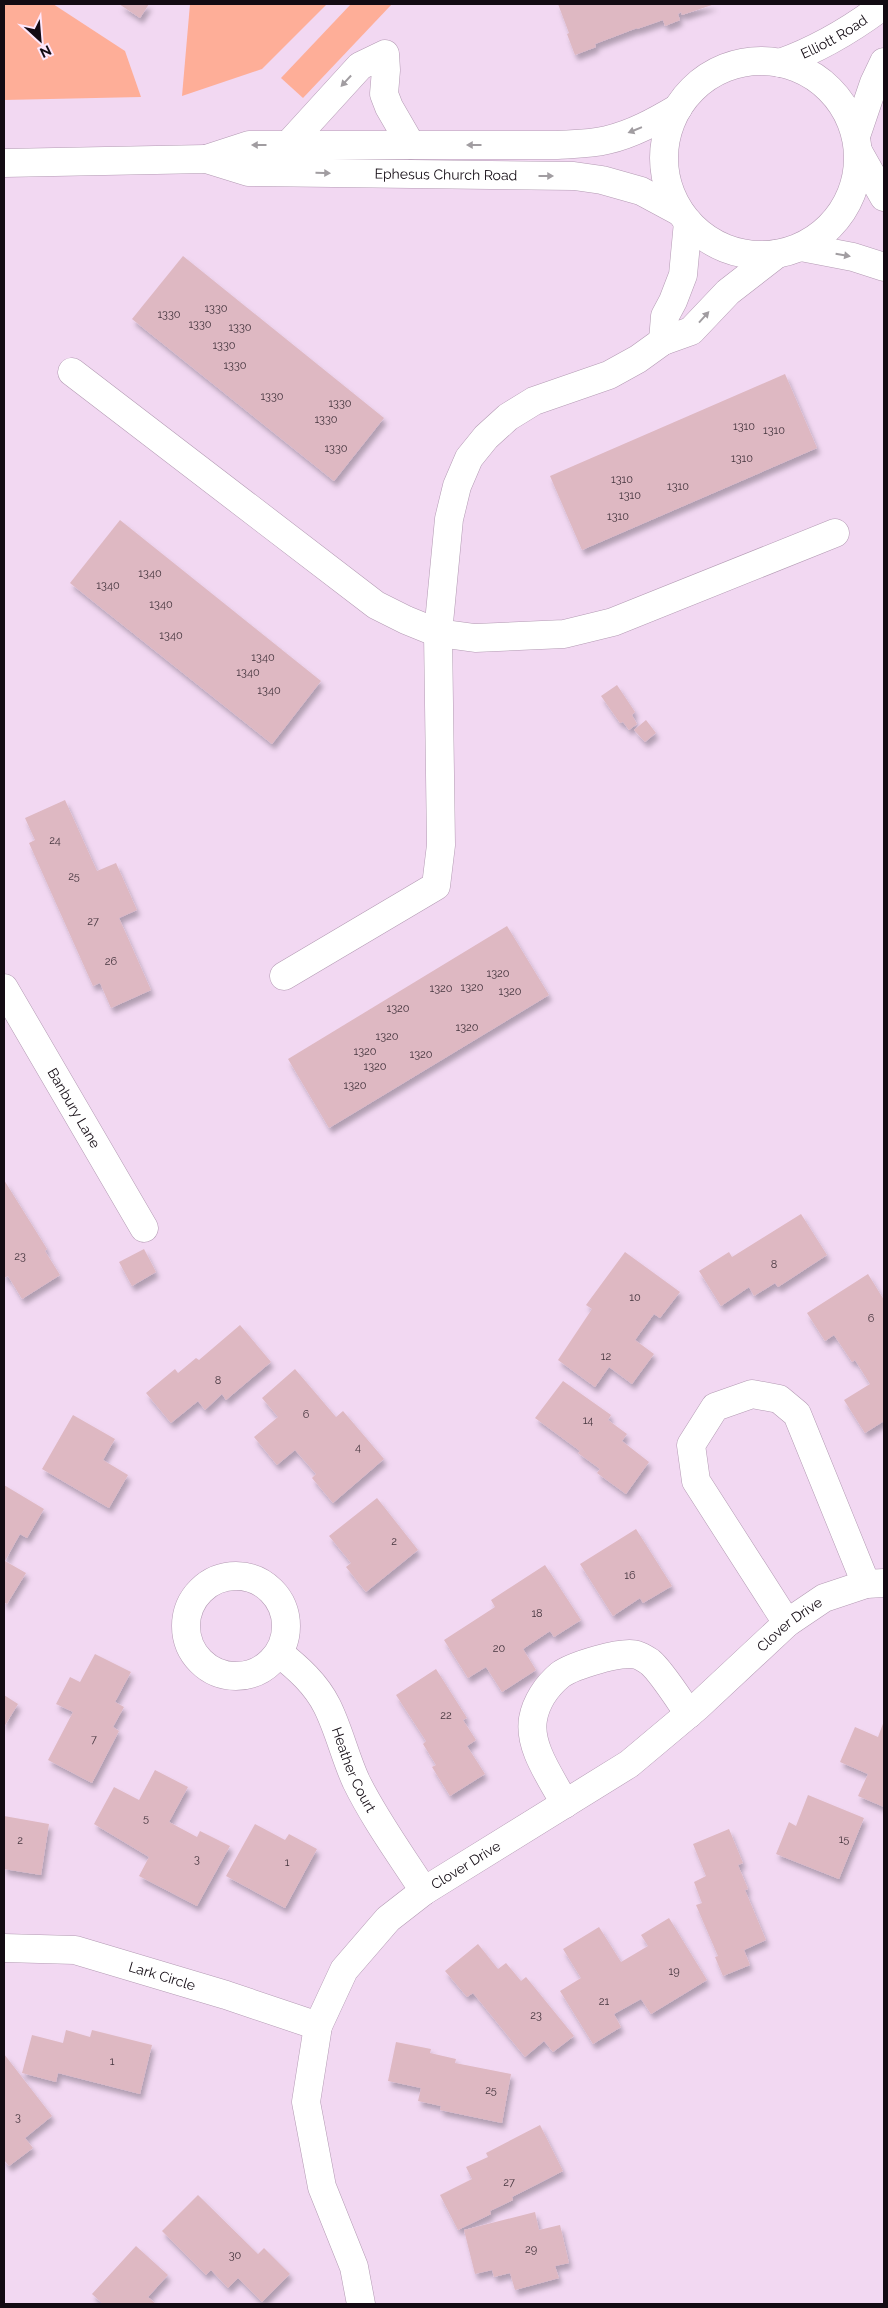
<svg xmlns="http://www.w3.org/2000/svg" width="888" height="2308" font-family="Raleway,sans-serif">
	<defs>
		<filter id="shadow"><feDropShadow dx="3" dy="5.5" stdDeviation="2.5" flood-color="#0004"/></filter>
	</defs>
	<rect width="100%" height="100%" fill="#f2d8f2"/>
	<g fill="#feae98">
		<polygon points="4,4 53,4 125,51 141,97 4,100"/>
		<polygon points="190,4 327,4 262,69 182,96"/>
		<polygon points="351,4 392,4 303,98 281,78"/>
	</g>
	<g fill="#deb8c2" filter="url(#shadow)">
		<polygon points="119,4 149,4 140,18"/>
		<polygon points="558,4 715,4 682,15 681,12 678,14 680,20 665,26 663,20 637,29 637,28 595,44 596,47 575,55 567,34 569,33"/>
		<polygon points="183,256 384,418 334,481 132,319"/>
		<polygon points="785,374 817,448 582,550 550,476"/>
		<polygon points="120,520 321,681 272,744 70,583"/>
		<polygon points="617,685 635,712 632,715 637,724 629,730 623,722 620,723 601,696"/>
		<polygon points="646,720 656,733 645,742 634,730"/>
		<polygon points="65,800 97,871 116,863 137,910 119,918 151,990 111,1008 100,983 93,986 29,843 35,840 25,818"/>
		<polygon points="507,926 549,995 329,1128 288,1059"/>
		<polygon points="4,1180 47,1249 45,1251 60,1275 22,1299 8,1276 4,1278"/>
		<polygon points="801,1214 827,1255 778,1287 775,1283 754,1296 749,1287 721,1306 699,1271 729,1252 732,1257"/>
		<polygon points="144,1249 156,1272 132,1286 119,1262"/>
		<polygon points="625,1252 680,1292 660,1318 654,1314 635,1340 654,1354 632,1384 609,1367 595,1387 558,1360 592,1309 586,1305"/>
		<polygon points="868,1274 884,1300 884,1421 865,1433 844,1400 870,1384 855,1360 852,1362 834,1335 825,1341 807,1313"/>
		<polygon points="240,1325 271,1362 226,1400 222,1394 205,1410 198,1401 171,1423 146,1393 175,1369 178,1373 196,1358 199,1360"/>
		<polygon points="295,1369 336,1417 343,1411 384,1459 333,1503 312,1478 316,1474 295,1450 277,1465 254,1437 278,1417 262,1398"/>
		<polygon points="563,1381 611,1415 608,1420 627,1434 622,1441 649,1462 626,1494 597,1473 600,1469 578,1453 580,1451 535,1418"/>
		<polygon points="73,1415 115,1439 103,1460 128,1475 109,1508 42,1469"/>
		<polygon points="4,1485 44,1509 27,1538 20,1534 5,1561 26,1573 7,1604 4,1602"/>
		<polygon points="377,1498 418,1550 366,1592 346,1567 351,1563 329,1536"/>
		<polygon points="636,1529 672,1586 643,1603 640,1598 613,1616 580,1564"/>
		<polygon points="545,1565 581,1620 554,1637 550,1631 523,1649 536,1670 502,1692 486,1667 468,1678 444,1640 495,1607 491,1600"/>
		<polygon points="95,1654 131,1672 115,1702 124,1707 113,1727 119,1731 92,1783 48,1760 73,1712 56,1704 70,1677 80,1682"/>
		<polygon points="436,1669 467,1718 463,1720 476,1740 467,1746 485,1774 450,1796 432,1767 436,1765 423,1744 426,1741 396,1695"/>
		<polygon points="4,1695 18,1704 4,1727"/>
		<polygon points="884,1721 884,1807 858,1796 868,1774 840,1762 855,1727 878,1737"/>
		<polygon points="155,1770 188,1787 169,1822 197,1837 200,1831 230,1846 197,1906 139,1876 149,1857 94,1824 114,1787 139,1800"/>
		<polygon points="808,1795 864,1818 839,1879 776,1854 789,1822 796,1826"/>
		<polygon points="4,1816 49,1824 41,1875 4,1869"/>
		<polygon points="255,1824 285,1840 289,1834 317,1849 285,1908 226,1876"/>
		<polygon points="729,1829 743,1863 738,1865 748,1889 745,1890 766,1940 744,1950 750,1965 723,1976 715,1957 718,1956 696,1905 702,1903 694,1882 706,1876 693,1844"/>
		<polygon points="669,1918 707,1980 651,2014 641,1999 614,2014 621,2027 593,2044 560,1991 581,1978 563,1949 599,1927 621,1962 648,1946 641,1935"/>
		<polygon points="478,1944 498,1969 506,1963 521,1981 526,1977 574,2036 553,2052 544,2041 525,2057 473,1993 467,1997 445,1971"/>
		<polygon points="66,2030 90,2037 92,2030 152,2045 140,2094 58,2073 56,2082 22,2073 32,2035 63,2043"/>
		<polygon points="396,2042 431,2049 430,2053 456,2059 455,2063 511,2074 502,2123 440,2110 441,2106 418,2101 421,2088 388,2081"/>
		<polygon points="4,2054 52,2116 25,2138 33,2148 9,2166 4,2160"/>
		<polygon points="540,2125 563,2171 512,2197 513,2200 490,2211 491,2214 458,2230 440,2195 472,2179 466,2167 488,2157 486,2153"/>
		<polygon points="198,2195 258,2254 264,2248 290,2274 262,2302 238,2278 228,2288 211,2270 206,2275 162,2231"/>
		<polygon points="535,2212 539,2230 560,2225 569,2263 555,2266 559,2278 515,2290 510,2273 494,2277 492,2270 475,2274 464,2230"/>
		<polygon points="136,2246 168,2275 148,2297 156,2304 103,2304 92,2294"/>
	</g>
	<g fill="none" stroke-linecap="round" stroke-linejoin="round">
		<defs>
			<g id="minor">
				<circle cx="761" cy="158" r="97"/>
				<path id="s1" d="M780,63C819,49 851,30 884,5"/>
				<polyline points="856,136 874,83 884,62"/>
				<polyline points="288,145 360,66 385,54 386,70 384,94 389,107 411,145"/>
				<polyline points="859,153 884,197"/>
				<path d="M206,159L249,145H557C574,144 591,144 607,140C633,134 656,121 678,108"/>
				<path id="s2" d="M4,163L206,159L248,172L574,176L602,180L641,191L680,212"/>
				<polyline points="801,247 853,257 884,267"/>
				<polyline points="663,341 665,316 673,301 683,275 688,222"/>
				<polyline points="72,372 376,605 406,620 438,633 475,638 564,634 613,622 835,533"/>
				<polyline points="284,976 436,886 441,845 438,633 449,519 457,486 469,458 486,437 508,417 534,401 609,375 638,359 663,341 691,331 728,292 777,254"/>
				<path id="s3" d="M4,988L144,1228"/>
				<circle cx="236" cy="1626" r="50"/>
				<polyline points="787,1623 696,1481 691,1445 715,1407 752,1394 779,1399 797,1414 866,1584"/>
				<path id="s4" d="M279,1653C298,1668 316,1684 327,1706C339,1730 345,1757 356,1781C375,1820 401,1855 424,1891"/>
				<path d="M565,1804C553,1780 528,1748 533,1719C536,1702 547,1686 560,1675C572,1666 623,1650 637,1655C641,1656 647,1660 650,1662C661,1671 680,1701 689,1714"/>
				<path id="s5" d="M4,1948L75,1950L226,1995L318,2026"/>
				<path id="s6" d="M361,2304L354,2267L322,2187L306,2102L318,2026L344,1970L388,1919L424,1891L629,1764L697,1707L787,1623L824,1598L866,1584L884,1583"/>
			</g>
		</defs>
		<use href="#minor" stroke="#b39ab3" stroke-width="29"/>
		<use href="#minor" stroke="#fff" stroke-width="28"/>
	</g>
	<defs><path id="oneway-solid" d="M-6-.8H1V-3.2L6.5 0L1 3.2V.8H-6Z" transform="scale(1.25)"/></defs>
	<g fill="#a19da1">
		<use href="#oneway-solid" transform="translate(346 81) rotate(133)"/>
		<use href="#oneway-solid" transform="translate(635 130) rotate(158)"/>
		<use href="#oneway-solid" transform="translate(259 145) rotate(-180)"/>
		<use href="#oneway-solid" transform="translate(474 145) rotate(-180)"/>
		<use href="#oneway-solid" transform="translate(323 173) rotate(1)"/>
		<use href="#oneway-solid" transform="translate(546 176)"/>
		<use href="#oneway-solid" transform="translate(843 255) rotate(10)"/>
		<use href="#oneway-solid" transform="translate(704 317) rotate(-48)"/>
	</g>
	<g text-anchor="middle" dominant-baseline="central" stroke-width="4" stroke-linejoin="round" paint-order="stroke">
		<g font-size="11" fill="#46363f">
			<text x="216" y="308">1330</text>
			<text x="169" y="314">1330</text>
			<text x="200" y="324">1330</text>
			<text x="240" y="327">1330</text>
			<text x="224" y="345">1330</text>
			<text x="235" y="365">1330</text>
			<text x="272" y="396">1330</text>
			<text x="340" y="403">1330</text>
			<text x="326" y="419">1330</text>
			<text x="744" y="426">1310</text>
			<text x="774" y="430">1310</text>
			<text x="336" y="448">1330</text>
			<text x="742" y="458">1310</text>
			<text x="622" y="479">1310</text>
			<text x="678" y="486">1310</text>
			<text x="630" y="495">1310</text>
			<text x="618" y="516">1310</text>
			<text x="150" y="573">1340</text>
			<text x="108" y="585">1340</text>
			<text x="161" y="604">1340</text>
			<text x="171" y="635">1340</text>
			<text x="263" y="657">1340</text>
			<text x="248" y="672">1340</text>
			<text x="269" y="690">1340</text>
			<text x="55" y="840">24</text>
			<text x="74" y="876">25</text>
			<text x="93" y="921">27</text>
			<text x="111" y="961">26</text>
			<text x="498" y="973">1320</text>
			<text x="472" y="987">1320</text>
			<text x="441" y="988">1320</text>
			<text x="510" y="991">1320</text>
			<text x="398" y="1008">1320</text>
			<text x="467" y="1027">1320</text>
			<text x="387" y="1036">1320</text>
			<text x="365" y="1051">1320</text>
			<text x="421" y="1054">1320</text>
			<text x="375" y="1066">1320</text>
			<text x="355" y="1085">1320</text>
			<text x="20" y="1256">23</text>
			<text x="774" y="1264">8</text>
			<text x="635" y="1297">10</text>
			<text x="871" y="1318">6</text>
			<text x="606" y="1356">12</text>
			<text x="218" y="1380">8</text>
			<text x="306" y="1414">6</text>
			<text x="588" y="1420">14</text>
			<text x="358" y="1447">4</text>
			<text x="394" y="1541">2</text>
			<text x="630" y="1575">16</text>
			<text x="537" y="1613">18</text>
			<text x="499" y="1648">20</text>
			<text x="446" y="1715">22</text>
			<text x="94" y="1739">7</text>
			<text x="146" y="1818">5</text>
			<text x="844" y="1839">15</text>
			<text x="20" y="1840">2</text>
			<text x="197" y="1859">3</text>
			<text x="287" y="1862">1</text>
			<text x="674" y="1971">19</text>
			<text x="604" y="2001">21</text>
			<text x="536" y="2015">23</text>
			<text x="112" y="2061">1</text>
			<text x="491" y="2090">25</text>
			<text x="18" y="2117">3</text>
			<text x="509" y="2182">27</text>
			<text x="531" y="2249">29</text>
			<text x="235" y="2255">30</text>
		</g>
		<g font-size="14" fill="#130b13" stroke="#fde7fc">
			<text stroke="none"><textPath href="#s1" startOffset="60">Elliott Road</textPath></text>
			<text stroke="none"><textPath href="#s2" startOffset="444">Ephesus Church Road</textPath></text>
			<text stroke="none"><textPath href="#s3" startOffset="139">Banbury Lane</textPath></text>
			<text stroke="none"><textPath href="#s6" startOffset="916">Clover Drive</textPath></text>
			<text stroke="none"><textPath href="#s4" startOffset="141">Heather Court</textPath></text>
			<text stroke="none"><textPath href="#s6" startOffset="511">Clover Drive</textPath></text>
			<text stroke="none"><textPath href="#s5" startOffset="162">Lark Circle</textPath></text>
		</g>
	</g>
	<rect width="888" height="2308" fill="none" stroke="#130b13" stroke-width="10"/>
	<g transform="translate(40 40) rotate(154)" stroke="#fde7fc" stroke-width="4" paint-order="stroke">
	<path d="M0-4L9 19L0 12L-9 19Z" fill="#130b13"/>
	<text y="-8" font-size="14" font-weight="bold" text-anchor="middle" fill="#130b13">N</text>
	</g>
</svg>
